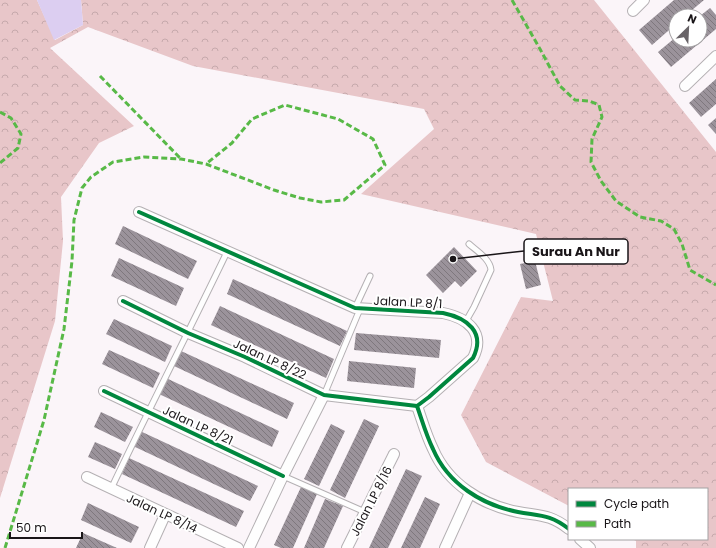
<svg xmlns="http://www.w3.org/2000/svg" width="716" height="548" font-family="Poppins,sans-serif">
	<defs>
		<pattern id="forest-crowns" width="20" height="18" patternUnits="userSpaceOnUse"><rect width="20" height="18" fill="#e8c6c9"/><path d="M2 6a3 3 0 1 1 6 0M12 15a3 3 0 1 1 6 0" fill="none" stroke="#c6a9ac"/></pattern>
		<pattern id="building-back-hatch" width="6" height="6" patternUnits="userSpaceOnUse"><rect width="6" height="6" fill="#9b939b"/><path d="M-1 5l2 2M0 0l6 6M5-1l2 2" fill="none" stroke="#7e777d"/></pattern>
	</defs>
	<rect width="100%" height="100%" fill="#fbf5f9"/>
	<polygon fill="url(#forest-crowns)" points="0,0 37,0 55,40 83,25 81,0 594,0 716,152 716,548 636,548 636,541 632,539 707,539 707,489 569,489 569,506 486,462 461,415 521,297 553,301 536,234 361,194 434,129 424,109 193,66 88,27 50,48 134,126 99,143 61,197 63,241 55,321 0,498"/>
	<polygon fill="#dccef1" points="37,0 81,0 83,25 54,40"/>
	<g fill="url(#building-back-hatch)">
		<polygon points="674,0 704,0 685,16 676,16 676,24 652,45 639,30"/>
		<polygon points="710,8 716,15 716,29 671,67 658,52 676,37 676,40 700,40 700,16"/>
		<polygon points="716,79 716,104 701,117 689,103"/>
		<polygon points="716,118 716,134 708,125"/>
		<polygon points="123,226 197,261 188,279 115,244"/>
		<polygon points="454,247 477,271 461,287 455,281 443,293 426,275"/>
		<polygon points="119,258 184,288 176,306 111,276"/>
		<polygon points="535,261 541,285 526,289 520,264"/>
		<polygon points="233,279 347,331 340,346 227,294"/>
		<polygon points="220,306 334,359 326,378 211,325"/>
		<polygon points="114,319 172,346 165,362 106,334"/>
		<polygon points="356,333 441,340 439,358 354,350"/>
		<polygon points="109,350 160,373 153,388 102,364"/>
		<polygon points="181,351 294,403 287,419 174,366"/>
		<polygon points="349,361 416,368 414,388 347,381"/>
		<polygon points="166,378 279,431 272,447 159,394"/>
		<polygon points="101,412 133,427 125,442 94,427"/>
		<polygon points="364,419 379,426 345,498 330,490"/>
		<polygon points="331,424 345,431 319,486 304,479"/>
		<polygon points="140,431 258,486 250,501 133,446"/>
		<polygon points="95,442 122,454 115,469 88,457"/>
		<polygon points="129,458 244,511 236,527 122,474"/>
		<polygon points="406,469 422,476 388,548 369,548"/>
		<polygon points="301,487 317,494 293,548 281,548 274,545"/>
		<polygon points="425,497 440,504 420,548 401,548"/>
		<polygon points="325,499 343,506 324,548 304,548"/>
		<polygon points="88,503 139,527 131,543 81,520"/>
		<polygon points="83,533 117,548 76,548"/>
	</g>
	<g fill="none" stroke-linecap="round" stroke-linejoin="round">
		<defs>
			<g id="lane">
				<polyline points="355,308 370,276"/>
				<path d="M466,321L474,307L491,270C490,259 477,251 469,244"/>
				<polyline points="324,395 360,309"/>
				<polyline points="283,476 365,512"/>
				<path d="M111,489C149,409 189,331 227,252"/>
			</g>
			<g id="street">
				<polyline points="633,11 644,0"/>
				<polyline points="685,86 716,56"/>
				<path d="M139,212L355,308L443,313C467,318 486,332 473,358L429,397L417,406C422,420 426,435 433,449C448,484 482,505 518,512C540,516 550,514 569,529"/>
				<polyline points="123,301 188,333 245,357 324,395 417,406"/>
				<polyline points="104,391 283,476"/>
				<polyline points="87,477 238,548"/>
				<polyline points="580,539 590,548"/>
				<polyline points="150,548 165,515"/>
				<polyline points="249,548 283,476 324,395"/>
				<polyline points="347,548 394,454"/>
				<polyline points="445,548 470,493"/>
			</g>
		</defs>
		<use href="#lane" stroke="#b4b0b3" stroke-width="7"/>
		<use href="#street" stroke="#b4b0b3" stroke-width="12"/>
		<use href="#lane" stroke="#fefefe" stroke-width="5"/>
		<use href="#street" stroke="#fefefe" stroke-width="10"/>
		<g stroke="#58b947" stroke-width="3" stroke-dasharray="6 3" stroke-linecap="butt">
			<polyline points="512,0 540,49 560,86 575,100 589,101 599,105 602,117 592,139 591,162 601,181 616,201 640,217 661,221 674,229 682,244 690,270 716,285"/>
			<polyline points="100,76 181,159"/>
			<polyline points="0,112 11,118 21,134 18,148 0,163"/>
			<polyline points="5,548 44,420 64,329 72,261 74,220 82,188 91,177 113,162 144,157 181,159 206,164 274,190 300,198 321,202 344,200 385,165 373,139 338,119 285,105 252,119 232,143 206,164"/>
		</g>
		<defs>
			<g id="cycleway">
				<path d="M139,212L355,308L443,313C467,318 486,332 473,358L429,397L417,406C422,420 426,435 433,449C448,484 482,505 518,512C540,516 550,514 569,529"/>
				<polyline points="123,301 188,333 245,357 324,395 417,406"/>
				<polyline points="104,391 283,476"/>
			</g>
		</defs>
		<use href="#cycleway" stroke="#fff" stroke-width="6"/>
		<use href="#cycleway" stroke="#00873e" stroke-width="4"/>
	</g>
	<g text-anchor="middle" dominant-baseline="central" stroke-width="4" stroke-linejoin="round" paint-order="stroke">
		<g font-size="12" fill="#191518" stroke="#fff">
			<text transform="translate(408 302) rotate(3)">Jalan LP 8/1</text>
			<text transform="translate(270 359) rotate(25)">Jalan LP 8/22</text>
			<text transform="translate(198 425) rotate(25)">Jalan LP 8/21</text>
			<text transform="translate(371 501) rotate(-63)">Jalan LP 8/16</text>
			<text transform="translate(162 513) rotate(25)">Jalan LP 8/14</text>
		</g>
	</g>
	<path fill="none" stroke="#191518" stroke-width="1.5" d="M453 259L524 251"/>
	<circle fill="#191518" stroke="#fff" stroke-width="1.5" cx="453" cy="259" r="4"/>
	<rect fill="#fff" stroke="#191518" stroke-width="1.5" x="524" y="239" width="104" height="25" rx="4"/>
	<g font-size="13" text-anchor="middle" font-weight="bold" fill="#191518">
		<text x="576" y="256">Surau An Nur</text>
	</g>
	<rect x="568" y="488" width="140" height="52" fill="#ffffff" stroke="#a3a1a3"/>
	<rect x="576" y="501" width="20" height="6" fill="#00873e" stroke="#a3a1a3"/>
	<text x="604" y="508" font-size="12" fill="#191518">Cycle path</text>
	<rect x="576" y="521" width="20" height="6" fill="#58b947" stroke="#a3a1a3"/>
	<text x="604" y="528" font-size="12" fill="#191518">Path</text>
	<g transform="translate(688 28) rotate(24)"><circle r="19" fill="#ffffff" stroke="#a3a1a3"/>
	<path d="M0-3L7 15L0 10L-7 15Z" fill="#686367"/>
	<text y="-6" font-size="11" font-weight="bold" text-anchor="middle" fill="#191518">N</text>
	</g>
	<path d="M10 532v6h72v-6" fill="none" stroke="#191518" stroke-width="2"/>
	<text x="16" y="532" font-size="12" fill="#191518" stroke="#ffffff" stroke-width="3" paint-order="stroke">50 m</text>
</svg>
